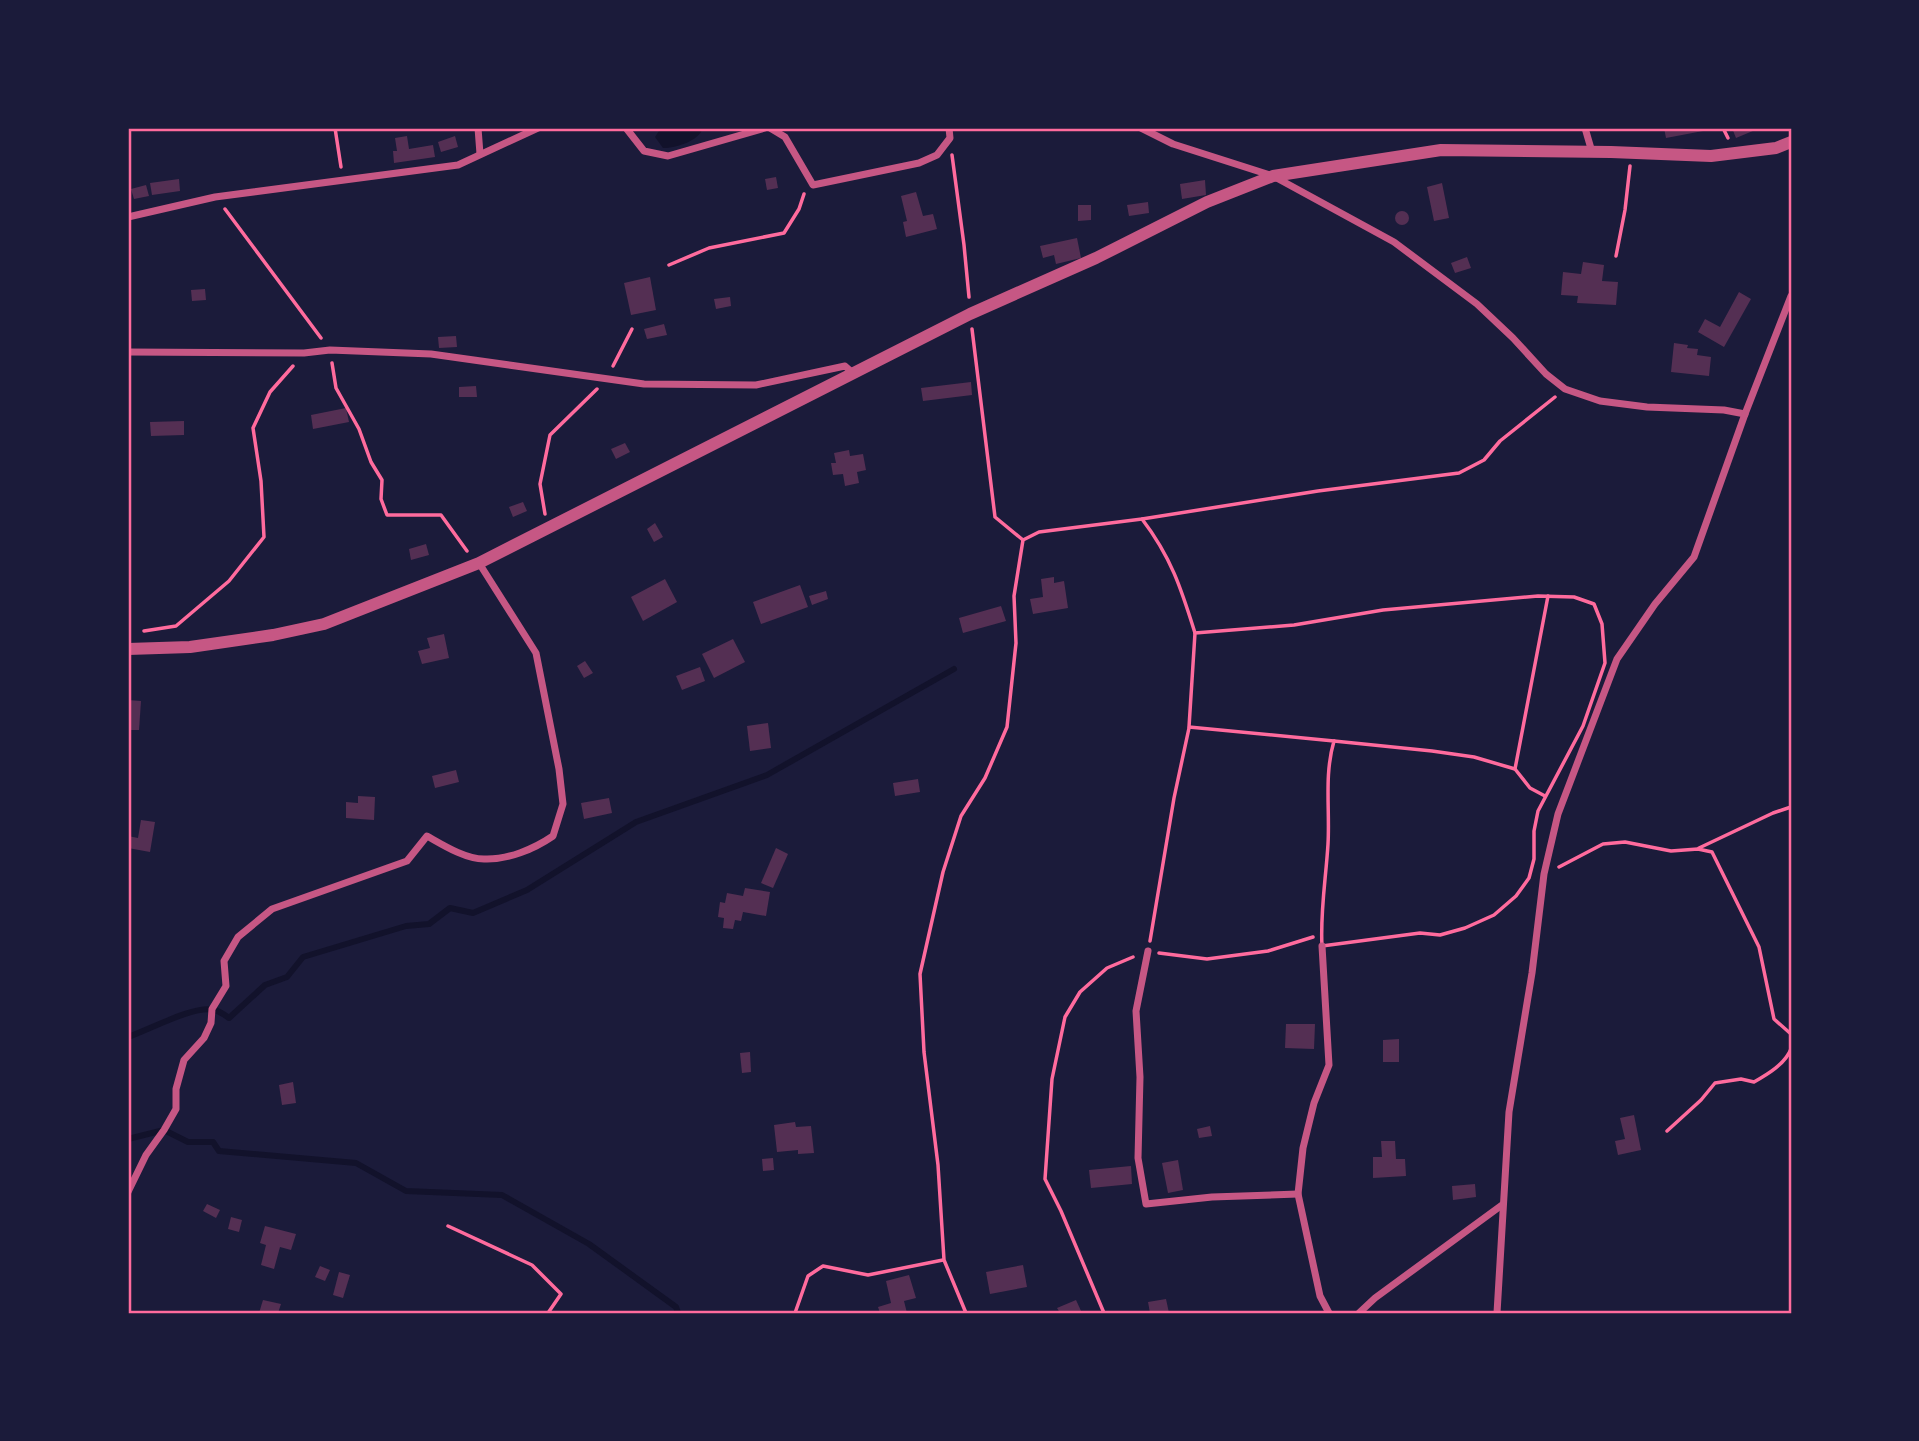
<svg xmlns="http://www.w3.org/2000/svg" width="1919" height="1441" font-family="Ubuntu,sans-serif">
	<rect width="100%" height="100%" fill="#1b1b3a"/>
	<path fill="#12122b" d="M661,128H703C699,141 676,148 663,148L655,137Z"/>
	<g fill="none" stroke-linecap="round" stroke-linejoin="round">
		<g stroke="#12122b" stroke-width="6">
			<path d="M128,1037C149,1030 194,1005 214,1010C219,1011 225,1015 229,1018L265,985L287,977L303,957L406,926L429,924L450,908L473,913L527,890L636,822L767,775L954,669"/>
			<polyline points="128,1139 164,1130 188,1142 213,1142 219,1151 356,1163 406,1191 502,1195 589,1244 676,1307 678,1313"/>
		</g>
	</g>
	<g fill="#542f53">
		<polygon points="1664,128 1702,128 1703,131 1666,138"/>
		<polygon points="1732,128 1760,128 1736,138"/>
		<polygon points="407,136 409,149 433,145 435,157 394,163 393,151 397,151 395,138"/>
		<polygon points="455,136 458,147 441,152 438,142"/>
		<polygon points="776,177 778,188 767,190 765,179"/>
		<polygon points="179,179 180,191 152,195 150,183"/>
		<polygon points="1205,180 1206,195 1182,199 1180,184"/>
		<polygon points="1442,183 1449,218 1434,221 1427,187"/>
		<polygon points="146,185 149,196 134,199 131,189"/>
		<polygon points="916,192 923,216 933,214 937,229 906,237 903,222 907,221 901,196"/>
		<polygon points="1148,202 1149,213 1129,216 1127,205"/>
		<polygon points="1078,205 1091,205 1091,220 1078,221"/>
		<circle cx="1402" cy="218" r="7"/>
		<polygon points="1077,238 1081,258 1056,264 1054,255 1043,258 1040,246"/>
		<polygon points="1467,257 1471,268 1455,273 1451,263"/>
		<polygon points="1583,262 1604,265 1602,281 1618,282 1616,305 1577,303 1578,296 1561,295 1563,272 1581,274"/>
		<polygon points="650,277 656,310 631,315 624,283"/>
		<polygon points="205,289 206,300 192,301 191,290"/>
		<polygon points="1739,292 1751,299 1724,347 1698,332 1705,319 1720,327"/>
		<polygon points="730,297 731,306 716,309 714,299"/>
		<polygon points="664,324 667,335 647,339 644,329"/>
		<polygon points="456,336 457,347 439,348 438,337"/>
		<polygon points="1674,343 1688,345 1687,348 1698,349 1697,355 1711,357 1709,376 1671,372"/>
		<polygon points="971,382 972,395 923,401 921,388"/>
		<polygon points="476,386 477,397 459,397 459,387"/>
		<polygon points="346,408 349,422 313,429 311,415"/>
		<polygon points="184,421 184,435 151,436 150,422"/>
		<polygon points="625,443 630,452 616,459 611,449"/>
		<polygon points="849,450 850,456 863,454 866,470 857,472 859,483 845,486 843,474 833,475 831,463 836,463 834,453"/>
		<polygon points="523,502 527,511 513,517 509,507"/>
		<polygon points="655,523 663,537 654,542 647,529"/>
		<polygon points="426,544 429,555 411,560 409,549"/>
		<polygon points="1054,577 1054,583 1064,581 1068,608 1033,614 1030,599 1043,597 1041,579"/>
		<polygon points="665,579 677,602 643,621 631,597"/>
		<polygon points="800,585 808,607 761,624 753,602"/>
		<polygon points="826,591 828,599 812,605 809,596"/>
		<polygon points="1001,606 1006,621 963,633 959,618"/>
		<polygon points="444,634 449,658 422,664 418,651 430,648 427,638"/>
		<polygon points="733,639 745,662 714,678 702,654"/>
		<polygon points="585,661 593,673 584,678 577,666"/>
		<polygon points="700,667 705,681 682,690 676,676"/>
		<polygon points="128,700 141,701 139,730 128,730"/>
		<polygon points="768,723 771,748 750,751 747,726"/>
		<polygon points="456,770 459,782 435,788 432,776"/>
		<polygon points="918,779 920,792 895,796 893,783"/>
		<polygon points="358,796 375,797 374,820 346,818 346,802 358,803"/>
		<polygon points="609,798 612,813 584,819 581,803"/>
		<polygon points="141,820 155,822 150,852 128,848 128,836 138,838"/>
		<polygon points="776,848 788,854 773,888 761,883"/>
		<polygon points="745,888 770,892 766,916 743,912 741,921 735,920 733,929 723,928 724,918 718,917 720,902 725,903 727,893 743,896"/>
		<polygon points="1286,1024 1315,1024 1314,1049 1285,1048"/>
		<polygon points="1399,1039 1399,1062 1383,1062 1383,1040"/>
		<polygon points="750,1052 751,1072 742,1073 740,1053"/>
		<polygon points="293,1082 296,1103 282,1105 279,1085"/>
		<polygon points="1634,1115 1641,1150 1618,1155 1615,1141 1625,1139 1620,1118"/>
		<polygon points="795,1122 796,1127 811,1126 814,1153 798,1154 798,1150 777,1152 774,1125"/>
		<polygon points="1210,1126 1212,1136 1199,1138 1197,1129"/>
		<polygon points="1381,1141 1395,1141 1396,1159 1405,1159 1406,1176 1373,1178 1373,1157 1382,1157"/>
		<polygon points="773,1158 774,1170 763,1171 762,1159"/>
		<polygon points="1178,1160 1183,1190 1168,1193 1162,1163"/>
		<polygon points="1131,1166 1132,1184 1091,1188 1089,1170"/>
		<polygon points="1475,1184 1476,1197 1453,1200 1452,1186"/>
		<polygon points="207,1204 220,1210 216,1218 203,1211"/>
		<polygon points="231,1217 242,1220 239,1232 228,1229"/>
		<polygon points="265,1226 296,1234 291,1250 280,1247 274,1269 261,1265 266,1245 260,1243"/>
		<polygon points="1023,1265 1027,1287 990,1294 986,1272"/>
		<polygon points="320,1266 330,1270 325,1281 315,1277"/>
		<polygon points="339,1272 350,1275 343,1298 333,1295"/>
		<polygon points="909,1275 916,1298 904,1301 907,1313 880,1313 878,1307 891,1303 886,1281"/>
		<polygon points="1166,1299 1169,1313 1150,1313 1148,1302"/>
		<polygon points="263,1300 281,1304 278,1313 259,1313"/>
		<polygon points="1076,1300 1082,1313 1060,1313 1057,1308"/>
	</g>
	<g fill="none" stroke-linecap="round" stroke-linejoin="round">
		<g stroke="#ff6b9d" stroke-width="3.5">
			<polyline points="335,128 341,167"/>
			<polyline points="1723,128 1728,138"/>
			<polyline points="952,155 964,245 969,297"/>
			<polyline points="225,209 321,338"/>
			<polyline points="1616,256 1625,210 1630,166"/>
			<polyline points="669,265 709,248 784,233 799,209 804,194"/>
			<polyline points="972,329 995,517 1023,540"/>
			<polyline points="332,363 336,388 359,429 371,462 382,480 381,499 387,515 441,515 467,551"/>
			<polyline points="613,366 632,329"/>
			<polyline points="545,514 540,484 550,435 597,389"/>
			<path d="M1142,519C1171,557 1181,588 1195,633"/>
			<path d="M1538,596L1574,597L1594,604L1602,624L1605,663L1583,726L1538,811L1534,831V859L1529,878L1516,896L1494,915L1465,928L1440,935L1420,933L1322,946C1320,912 1326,878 1328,844C1330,809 1324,775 1334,741L1189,727L1195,633L1294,625L1383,610Z"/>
			<polyline points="144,631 176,626 229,581 264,537 261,481 253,428 270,392 293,366"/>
			<polyline points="1334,741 1432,751 1474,757 1515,769 1530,788 1545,796"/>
			<polyline points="1515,769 1548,596"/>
			<polyline points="1699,848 1773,813 1791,807"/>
			<polyline points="1559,867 1603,844 1625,842 1671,851 1698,849 1712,852 1759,947 1774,1019 1791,1034"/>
			<polyline points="1150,941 1174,798 1189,728"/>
			<polyline points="1159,953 1207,959 1268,951 1313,937"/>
			<path d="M1667,1131L1701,1100L1715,1083L1741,1079L1754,1082C1768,1074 1785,1064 1791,1049"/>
			<polyline points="448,1226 532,1265 561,1294 548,1313"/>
			<polyline points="795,1313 808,1276 823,1266 868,1275 943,1260"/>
			<polyline points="966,1313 944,1260 938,1165 924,1052 920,974 943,872 961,816 985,778 1007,727 1016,643 1014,596 1023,540 1039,532 1142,519 1318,491 1459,473 1484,460 1500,441 1555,397"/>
			<polyline points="1104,1313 1061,1211 1045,1179 1052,1079 1065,1017 1080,992 1107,968 1133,957"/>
		</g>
		<g stroke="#c65784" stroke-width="7">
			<polyline points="478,128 480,154"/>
			<polyline points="626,128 644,151 668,156 765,128"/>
			<polyline points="770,128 785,137 813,185 919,163 937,155 950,138 949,128"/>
			<polyline points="1141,128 1173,144 1273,176 1394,242 1477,304 1513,338 1546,374 1565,389 1600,401 1647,407 1724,410 1745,414"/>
			<polyline points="1585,128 1592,152"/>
			<polyline points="128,217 215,197 458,165 538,128"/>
			<polyline points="128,352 304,353 330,350 431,354 644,384 756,385 845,366 854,374"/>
			<polyline points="1322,946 1329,1065 1314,1103 1303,1148 1298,1194 1320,1296 1329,1313"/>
			<polyline points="1148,951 1136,1011 1140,1077 1138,1158 1146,1204 1212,1197 1298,1194"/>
			<path d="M128,1192L146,1155L164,1130L176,1109V1089L184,1060L204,1038L211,1023L212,1009L226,986L224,961L238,937L272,909L407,861L427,836C443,845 465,859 484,859C508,860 534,849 553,836L563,804L559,769L536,653L479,563"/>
			<polyline points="1359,1313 1375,1298 1502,1205"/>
			<polyline points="1497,1313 1509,1112 1532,973 1544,874 1558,814 1617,659 1655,604 1694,557 1745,414 1791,296"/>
		</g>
		<polyline stroke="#c65784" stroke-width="12" points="128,649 190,647 273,635 324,624 479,563 970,314 1096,258 1207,202 1273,176 1441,150 1611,152 1711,156 1776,148 1791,142"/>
	</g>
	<rect width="1919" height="1441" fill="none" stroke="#1b1b3a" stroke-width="259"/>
	<rect x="130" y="130" width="1660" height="1182" fill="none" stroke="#ff6b9d" stroke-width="2.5"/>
</svg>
